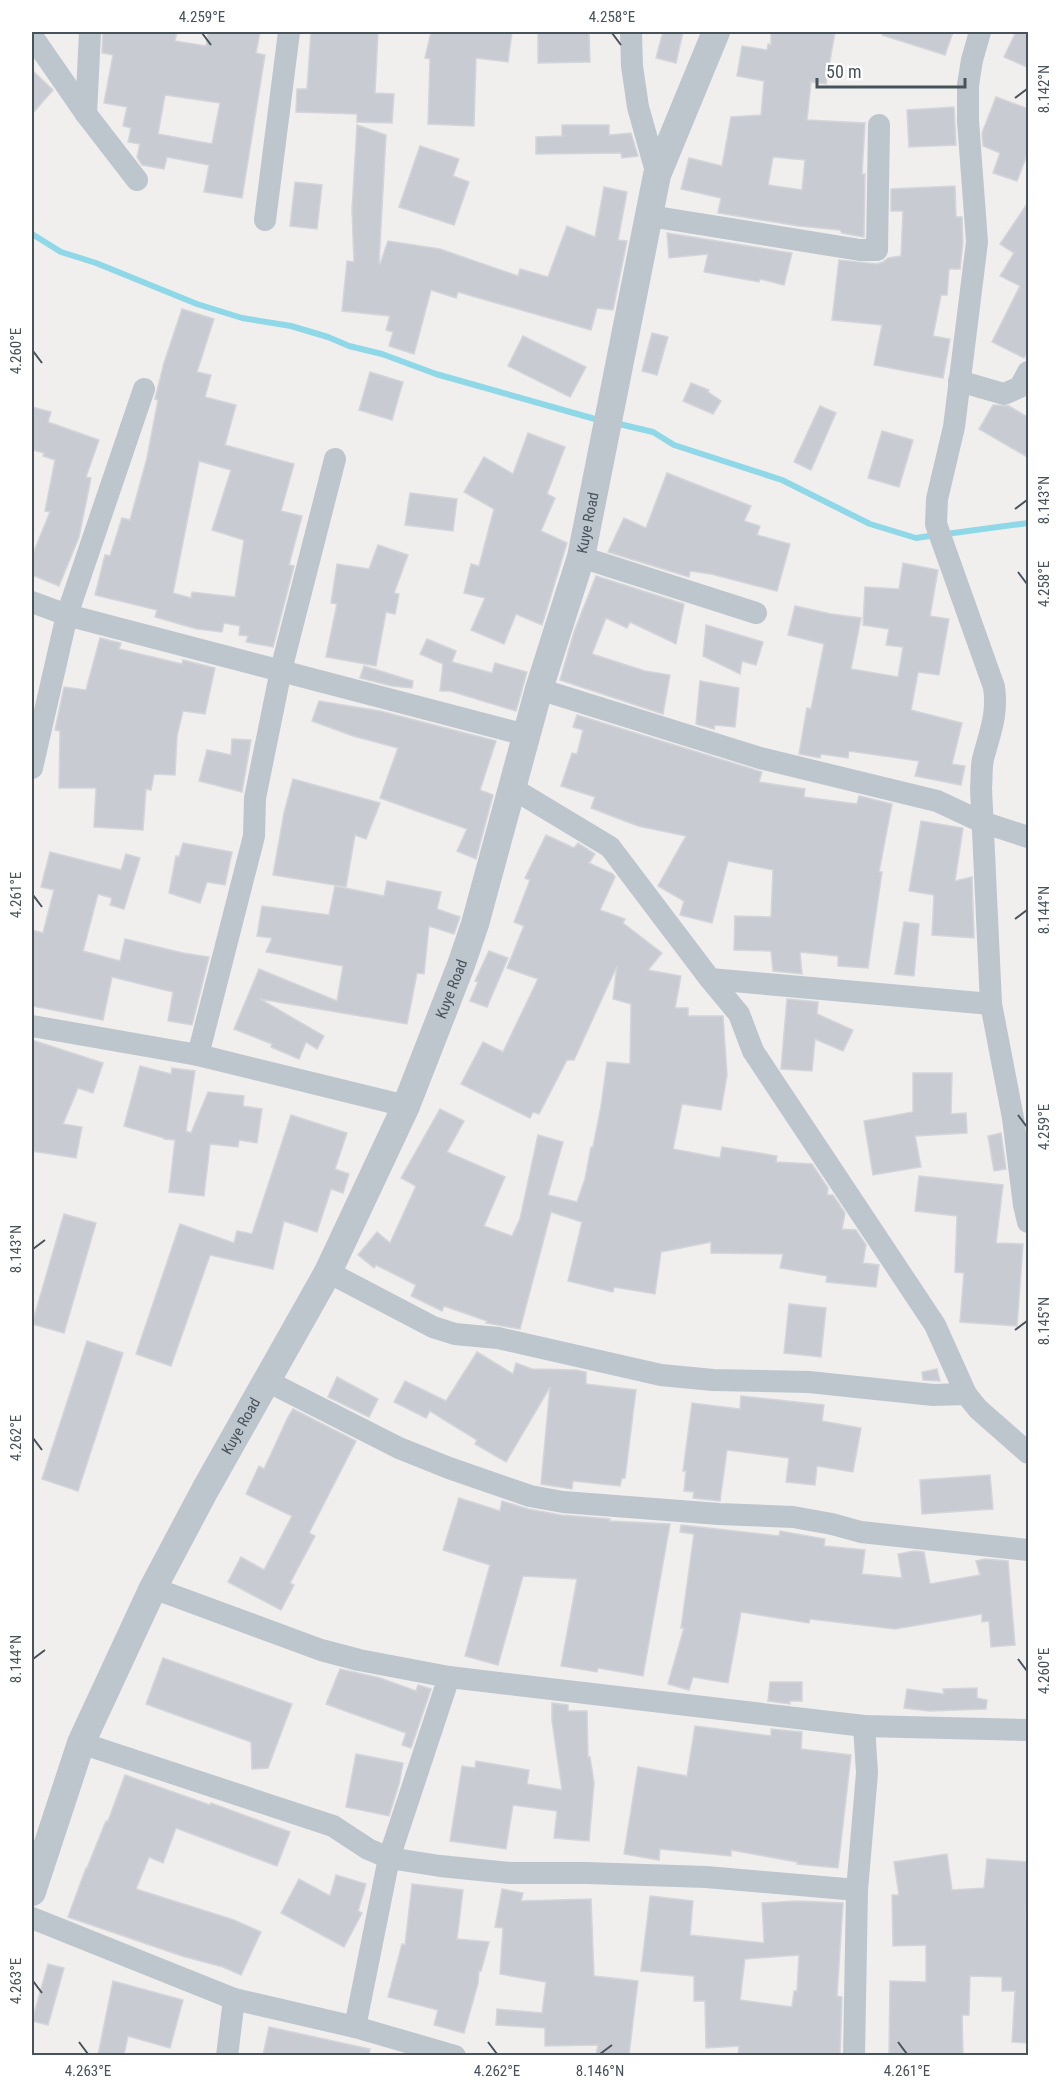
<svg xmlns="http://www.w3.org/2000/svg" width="1060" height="2087" font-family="'Roboto Condensed',sans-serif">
	<rect width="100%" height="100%" fill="#f1eeee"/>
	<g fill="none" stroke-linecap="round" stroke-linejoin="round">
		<g stroke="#8ed8e7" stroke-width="6">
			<polyline points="32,234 61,252 96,263 197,304 242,318 291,326 328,337 349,346 382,354 436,374 602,421"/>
			<polyline points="615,423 653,432 674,445 782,480 870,524 916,538 936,535"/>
			<polyline points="946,534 1028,523"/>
		</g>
	</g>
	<g fill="#c8cbd1" stroke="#d3d5da" stroke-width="1.5" fill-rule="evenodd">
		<path d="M103,32H177L175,41L206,46L208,32H260L256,53L265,55L242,198L204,192L209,165L167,157L164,169L142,165L137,157L140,144L128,142L131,128L123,126L127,107L104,103L113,55L102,53ZM165,95L220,103L212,144L158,134Z"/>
		<polygon points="311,32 378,32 375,93 394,94 392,123 357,122 357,114 296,112 297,89 307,89"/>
		<polygon points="431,32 512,32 508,62 476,58 474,126 428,124 430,59 425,58"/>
		<polygon points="538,32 589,32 590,62 538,63"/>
		<polygon points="663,32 683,32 676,63 656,58"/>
		<path d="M771,32H835L826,84L811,82L807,120L865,123L862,174H865L864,237L842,233L840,230L799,226L718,213L721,198L681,189L689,158L722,166L731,117L761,115L764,81L737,76L742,46L767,50L768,44L771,45ZM773,157L805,160L802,190L768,185Z"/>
		<polygon points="883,32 953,32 945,55 882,35"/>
		<polygon points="1016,32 1029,32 1029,68 1004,57"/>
		<polygon points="32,70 53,90 32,114"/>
		<polygon points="996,97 1029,109 1029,150 1017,181 993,173 1000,153 983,146 982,133"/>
		<polygon points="954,107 956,145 909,147 907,110"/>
		<polygon points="357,125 386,135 379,263 380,264 388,241 440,249 518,276 520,269 548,277 567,226 595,237 604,187 627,192 618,240 627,241 613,310 597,308 591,330 458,292 456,298 431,290 414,354 389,346 393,332 386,330 390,316 342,311 347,261 354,262 352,209"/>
		<polygon points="562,125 609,125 609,135 631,133 638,156 622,158 621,153 536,154 536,137 562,136"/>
		<polygon points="420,146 459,159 453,176 469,182 454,225 399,207"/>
		<polygon points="295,182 322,185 317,229 290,226"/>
		<polygon points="955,186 956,217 962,217 963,242 960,269 949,269 947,295 941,295 933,336 950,339 943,378 874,365 882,325 832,320 839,260 877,264 883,262 888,258 901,256 903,211 891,211 891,189"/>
		<polygon points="1029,201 1029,349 1024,358 992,342 1020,286 1000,276 1014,253 1000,244"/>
		<polygon points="667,233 792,253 784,285 760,279 759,282 704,272 708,254 669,258"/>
		<path d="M182,309L214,319L197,372L211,375L205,397L236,405L225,445L294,464L281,511L302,516L289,565L294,566L273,647L246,642L248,636L239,635L240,626L224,623L222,632L197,629L155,617L157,610L95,595L105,555L110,556L122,518L130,520L147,458L158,400L155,399L164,363ZM199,461L231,470L212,530L244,540L235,597L192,592L191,598L173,593Z"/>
		<polygon points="652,333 668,337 657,375 642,371"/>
		<polygon points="523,336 586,367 570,397 508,366"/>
		<polygon points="370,372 403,382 392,420 359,410"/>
		<polygon points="691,383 709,390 708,392 721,401 713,414 683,401"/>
		<polygon points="993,405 1009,406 1029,418 1029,458 979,429"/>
		<polygon points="820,406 836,413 811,470 794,462"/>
		<polygon points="32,407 51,412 48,422 99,440 86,477 91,478 79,537 59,586 32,575 32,556 50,512 45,511 55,460 43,456 44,453 32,450"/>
		<polygon points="882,431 913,440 899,487 868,478"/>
		<polygon points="528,433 565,447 547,494 555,498 541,531 567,543 542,625 516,614 504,644 471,630 485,598 464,593 471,564 479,566 494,509 464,492 484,457 513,474"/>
		<polygon points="667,473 751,506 744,521 760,526 757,535 790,544 777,591 711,574 690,571 689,577 608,552 624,518 646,528"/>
		<polygon points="410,493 457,499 453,531 405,525"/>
		<polygon points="378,545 408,555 394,593 399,594 395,614 386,612 376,666 326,657 337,604 331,603 337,564 369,569"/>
		<polygon points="903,563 938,570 930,616 949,619 939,675 918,672 911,710 962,723 952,764 965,766 961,785 915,776 919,761 849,751 848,758 821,754 820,758 799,754 807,708 811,709 824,644 788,635 795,606 831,614 861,618 851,669 898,677 903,647 886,645 889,629 863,625 865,587 899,589"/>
		<polygon points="596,576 684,604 676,644 630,622 627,628 606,618 592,654 645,671 670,675 663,714 560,680 574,632"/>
		<polygon points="706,625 763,642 756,665 742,661 740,674 703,656"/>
		<polygon points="100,638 121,643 119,649 182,664 183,660 215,668 205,714 183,711 177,736 175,775 154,774 151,790 146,789 143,830 94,827 96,788 59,788 60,731 55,730 64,687 86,690"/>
		<polygon points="427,639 456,651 452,662 492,673 495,663 527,672 516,711 450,691 440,691 443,664 420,654"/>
		<polygon points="364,666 413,681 412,688 392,686 360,678"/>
		<polygon points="700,681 739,688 735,727 715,725 714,729 696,724"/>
		<polygon points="319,701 380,711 496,741 480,790 493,795 476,859 457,851 467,829 380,798 398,748 353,736 312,721"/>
		<polygon points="577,715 762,772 759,782 805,789 804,797 857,804 859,796 892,804 879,872 882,872 868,968 838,966 838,956 800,952 802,974 773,971 771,951 734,950 735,916 771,917 773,870 728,861 712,923 680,915 684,901 658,886 686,836 638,826 591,808 595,797 561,786 572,753 577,754 583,730 573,727"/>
		<polygon points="232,739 251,740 242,792 199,781 207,750 231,755"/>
		<polygon points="293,779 380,803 366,839 355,835 346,887 273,875 284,813"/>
		<polygon points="921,821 963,828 955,881 972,877 974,938 932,935 934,895 909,891"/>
		<polygon points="546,835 574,848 578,843 595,854 589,863 613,874 615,877 600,910 625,919 623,923 662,953 648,970 681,976 675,1008 688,1008 688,1016 723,1016 727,1075 721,1110 682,1104 673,1149 720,1158 722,1147 777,1156 776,1162 812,1164 828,1188 827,1195 833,1195 845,1213 842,1229 856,1230 866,1245 863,1263 879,1265 876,1287 826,1282 827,1276 780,1268 783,1254 711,1253 711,1242 661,1252 655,1294 614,1287 613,1292 568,1281 582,1222 551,1212 520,1329 486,1323 487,1321 444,1306 442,1311 411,1296 416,1285 376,1265 374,1268 358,1255 377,1232 390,1243 416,1186 401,1178 440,1109 464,1121 447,1152 505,1177 484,1226 512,1236 520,1219 538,1135 563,1142 548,1195 577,1202 585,1179 591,1147 593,1147 601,1106 607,1062 630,1064 631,1004 613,999 617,966 574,1060 567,1060 539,1114 533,1112 530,1118 461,1084 483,1042 503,1052 538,979 507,968 524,926 514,922 530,880 525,878"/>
		<polygon points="183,843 232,852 225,885 207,882 200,903 169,893 176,856 179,857"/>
		<polygon points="50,852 121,870 126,854 140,858 124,909 110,905 112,898 98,894 83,951 120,961 125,939 183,953 209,957 192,1025 168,1021 173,992 112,977 103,1020 32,1006 32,930 43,933 54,890 41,887"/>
		<polygon points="387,881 441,892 437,909 460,917 454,934 429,926 424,974 417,973 407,1024 260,999 324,1036 317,1049 306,1042 299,1059 271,1047 272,1044 234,1029 259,969 337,1001 343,966 266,952 272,938 257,936 262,906 329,915 335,886 384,896"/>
		<polygon points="904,922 919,924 914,976 895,974"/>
		<polygon points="489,951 508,958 487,1007 470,1001 478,982 475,981"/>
		<polygon points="787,999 818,1002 817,1014 853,1030 843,1051 815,1039 812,1071 781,1069"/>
		<polygon points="32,1040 103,1063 93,1093 78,1088 63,1124 82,1127 76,1158 32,1151"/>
		<polygon points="140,1066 171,1074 172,1068 195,1071 186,1131 191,1133 208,1092 244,1096 243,1106 262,1109 257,1143 239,1140 238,1147 210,1144 204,1196 169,1192 175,1140 164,1139 164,1138 124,1126"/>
		<polygon points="913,1073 952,1073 951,1114 966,1113 967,1133 915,1136 921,1167 873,1175 864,1121 913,1112"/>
		<polygon points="291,1115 347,1133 335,1169 349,1174 343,1193 331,1189 317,1232 284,1221 273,1269 210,1255 171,1366 136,1354 180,1224 234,1243 237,1231 252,1234"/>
		<polygon points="1001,1133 1006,1169 994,1171 988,1136"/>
		<polygon points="919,1176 1003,1185 996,1243 1023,1244 1017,1326 960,1322 964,1273 955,1272 957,1216 915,1211"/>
		<polygon points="64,1214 96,1223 64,1333 32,1324"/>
		<polygon points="789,1304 826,1308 821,1357 784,1353"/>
		<polygon points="87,1341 123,1353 78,1491 42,1479"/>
		<polygon points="477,1352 513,1374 516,1363 532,1369 576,1370 586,1372 586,1384 636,1390 625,1478 622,1478 620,1486 573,1481 572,1489 541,1484 550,1387 506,1462 475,1444 477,1440 430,1411 426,1418 394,1402 405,1381 446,1401"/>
		<polygon points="937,1369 940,1381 923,1380 922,1372"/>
		<polygon points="337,1377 378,1399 369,1417 328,1397"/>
		<polygon points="741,1396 824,1405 822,1421 861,1428 853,1472 817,1466 815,1485 786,1482 789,1458 727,1450 720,1501 693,1498 694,1492 684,1491 686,1471 683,1471 692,1403 740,1409"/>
		<polygon points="293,1409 356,1441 309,1533 315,1536 290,1583 294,1585 281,1610 228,1582 241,1557 264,1570 292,1516 246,1494 259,1466 264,1469 288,1417"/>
		<polygon points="990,1475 993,1509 922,1514 920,1480"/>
		<polygon points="459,1498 500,1511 502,1501 528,1509 561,1515 610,1519 609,1521 670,1524 643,1676 598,1668 597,1672 561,1666 577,1579 523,1576 498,1665 465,1656 490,1565 443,1550"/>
		<polygon points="681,1525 779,1536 780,1531 825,1539 824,1546 865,1550 862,1574 902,1578 898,1554 914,1551 924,1552 930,1584 980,1575 976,1561 985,1559 1008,1561 1015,1645 991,1647 989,1621 982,1622 982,1614 895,1629 810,1619 809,1623 741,1612 728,1683 693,1677 689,1690 668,1684 684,1628 681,1628 694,1534 680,1532"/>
		<polygon points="163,1658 292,1704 268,1768 252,1769 251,1742 146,1704"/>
		<polygon points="340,1669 380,1678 416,1691 418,1685 431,1689 411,1748 402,1745 406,1733 326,1704"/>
		<polygon points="770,1682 802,1682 802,1701 790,1701 790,1704 768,1701"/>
		<polygon points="977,1688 977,1698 987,1700 986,1709 929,1711 904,1708 907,1689 944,1694 943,1689"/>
		<polygon points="552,1703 568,1705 568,1711 587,1711 588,1757 590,1757 594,1783 589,1841 554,1838 557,1811 513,1805 506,1849 450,1841 462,1766 475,1768 476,1761 529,1770 527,1784 562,1790 552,1721"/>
		<polygon points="695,1726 771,1736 771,1729 802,1732 801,1749 851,1755 838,1868 797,1864 797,1862 731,1850 731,1856 660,1849 659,1860 624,1854 638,1767 687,1776"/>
		<polygon points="356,1754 403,1763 399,1784 389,1816 346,1807"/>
		<polygon points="125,1775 210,1805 211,1803 290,1832 277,1866 176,1828 163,1863 149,1857 136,1889 234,1920 261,1932 241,1975 223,1967 182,1956 68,1917 86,1868 87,1868 106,1821 108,1821"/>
		<polygon points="947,1854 952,1890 984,1888 987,1859 1029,1862 1026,1920 1029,1920 1029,2043 1012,2042 1015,1991 1002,1991 1002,1977 970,1976 969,2015 962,2015 963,2055 889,2055 890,1981 926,1982 926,1945 893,1946 892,1895 899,1895 894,1862"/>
		<polygon points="336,1875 366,1884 358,1911 362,1913 344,1947 281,1913 299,1879 330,1896"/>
		<polygon points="412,1884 463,1890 457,1939 489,1942 481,1971 479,1971 478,1983 464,2033 434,2025 438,2010 388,1997 402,1944 405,1945"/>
		<polygon points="502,1889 523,1893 521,1901 591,1899 594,1976 638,1981 629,2055 596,2055 598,2045 545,2046 545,2028 496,2025 497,2009 542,2013 546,1982 500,1974 503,1928 495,1927"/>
		<path d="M650,1896L693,1901L690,1935L764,1943L762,1903L797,1901L843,1903L837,1996L842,1997L840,2055H738L739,2046L706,2048L705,2001H694V1976L641,1971ZM799,1955L797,1991H794L792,2007L740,2000L745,1959Z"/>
		<polygon points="48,1964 64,1968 48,2025 32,2021"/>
		<polygon points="113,1981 183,2000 170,2048 128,2036 124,2055 98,2055"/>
		<polygon points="269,2027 370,2049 369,2055 263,2055"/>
	</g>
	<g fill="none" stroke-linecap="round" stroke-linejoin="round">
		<g stroke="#bdc6cd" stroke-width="22">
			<polyline points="631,32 632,66 638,107 657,175"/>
			<path d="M980,32L972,60L968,85V121L977,242L954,427L937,499L936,524L994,687C998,715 990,732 983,759C981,768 982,778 981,788L991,1004L1013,1118L1024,1205L1028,1222"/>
			<polyline points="32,36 86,114 137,180"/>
			<polyline points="86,114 90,32"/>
			<polyline points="650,216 860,250 877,250 879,125"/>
			<polyline points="265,220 289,32"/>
			<polyline points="959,381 1004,394 1020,387 1028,372"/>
			<polyline points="581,557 756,613"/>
			<polyline points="32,602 67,615 526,735"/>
			<polyline points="539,689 760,758 937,801 982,822 1028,837"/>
			<polyline points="32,768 67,615 144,389"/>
			<polyline points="512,788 610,847 710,979 739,1014 753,1051 935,1325 966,1394 978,1409 1028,1453"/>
			<polyline points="710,979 991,1004"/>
			<polyline points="32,1026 198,1055 406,1106"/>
			<polyline points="198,1055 254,836 255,798 281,670 335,459"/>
			<polyline points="328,1272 433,1327 455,1334 498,1338 661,1375 713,1380 809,1382 933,1395 966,1394"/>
			<polyline points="267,1381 399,1448 449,1468 530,1496 563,1502 719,1514 793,1517 832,1524 861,1532 1028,1550"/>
			<polyline points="153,1588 321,1650 359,1660 449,1677 864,1726 1028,1730"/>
			<polyline points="81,1743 333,1826 368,1849 389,1858 440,1866 510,1873 586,1873 706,1877 857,1890"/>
			<polyline points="32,1918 234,1999 355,2027 455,2056"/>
			<polyline points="355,2027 389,1858 449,1677"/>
			<polyline points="227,2056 234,1999"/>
			<polyline points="854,2056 857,1890 867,1773 864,1726"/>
		</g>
		<path stroke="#bdc6cd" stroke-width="28" id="s1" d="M32,1892L81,1743L153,1588L205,1490L328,1272L406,1106L461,965L475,924L539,689L581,557L657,175L716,32"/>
	</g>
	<path fill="none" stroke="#47525b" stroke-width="2" d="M202,33L211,45M612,33L621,45M1015,98L1027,89M33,351L42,363M1015,509L1027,500M1018,572L1027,584M33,895L42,907M1015,919L1027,910M1018,1115L1027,1127M33,1249L45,1240M1015,1330L1027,1321M33,1438L42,1450M33,1659L45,1650M1018,1659L1027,1671M33,1981L42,1993M79,2042L88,2054M488,2042L497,2054M898,2042L907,2054M600,2054L612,2045"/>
	<g text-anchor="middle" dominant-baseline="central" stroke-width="4.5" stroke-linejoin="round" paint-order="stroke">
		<g font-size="15" fill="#47525b" stroke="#fff">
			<text stroke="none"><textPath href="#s1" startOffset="1484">Kuye Road</textPath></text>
			<text stroke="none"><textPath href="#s1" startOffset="998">Kuye Road</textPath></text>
			<text stroke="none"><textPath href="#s1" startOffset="512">Kuye Road</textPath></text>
		</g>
	</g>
	<rect width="1060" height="2087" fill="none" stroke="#ffffff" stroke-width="66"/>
	<path d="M817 78v9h148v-9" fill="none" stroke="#47525b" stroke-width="3"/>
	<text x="826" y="78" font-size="18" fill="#47525b" stroke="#ffffff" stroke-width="4.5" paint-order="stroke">50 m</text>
	<rect x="33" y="33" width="994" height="2021" fill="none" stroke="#47525b" stroke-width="2"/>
	<g font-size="15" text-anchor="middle" fill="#47525b">
		<text x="202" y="22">4.259°E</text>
		<text x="612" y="22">4.258°E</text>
		<text transform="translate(1044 89) rotate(-90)" y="5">8.142°N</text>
		<text transform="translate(16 351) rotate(-90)" y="5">4.260°E</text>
		<text transform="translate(1044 500) rotate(-90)" y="5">8.143°N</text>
		<text transform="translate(1044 584) rotate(-90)" y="5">4.258°E</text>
		<text transform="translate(16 895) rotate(-90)" y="5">4.261°E</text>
		<text transform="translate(1044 910) rotate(-90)" y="5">8.144°N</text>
		<text transform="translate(1044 1127) rotate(-90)" y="5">4.259°E</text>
		<text transform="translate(16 1249) rotate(-90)" y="5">8.143°N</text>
		<text transform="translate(1044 1321) rotate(-90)" y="5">8.145°N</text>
		<text transform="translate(16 1438) rotate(-90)" y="5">4.262°E</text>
		<text transform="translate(16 1659) rotate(-90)" y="5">8.144°N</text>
		<text transform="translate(1044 1671) rotate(-90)" y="5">4.260°E</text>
		<text transform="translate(16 1981) rotate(-90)" y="5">4.263°E</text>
		<text x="88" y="2076">4.263°E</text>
		<text x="497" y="2076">4.262°E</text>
		<text x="600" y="2076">8.146°N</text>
		<text x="907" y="2076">4.261°E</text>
	</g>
</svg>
